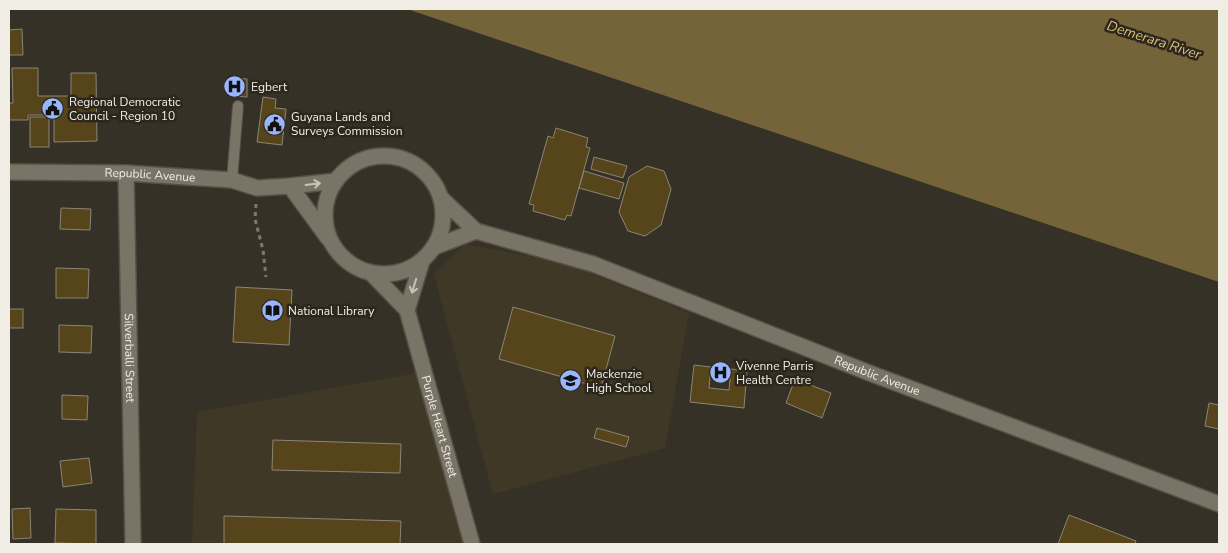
<svg xmlns="http://www.w3.org/2000/svg" width="1228" height="553" font-family="'Nunito Sans',sans-serif">
	<rect width="100%" height="100%" fill="#363126"/>
	<g fill="#403827">
		<polygon points="465,244 565,263 689,313 665,448 493,494 434,275"/>
		<polygon points="417,373 463,544 192,544 197,412"/>
	</g>
	<polygon fill="#756339" points="407,9 1219,9 1219,282"/>
	<g fill="#56441a" stroke="#8b8577">
		<polygon points="22,29 23,55 9,55 9,30"/>
		<polygon points="12,68 38,68 38,96 71,96 71,73 96,73 97,141 54,142 54,115 28,115 28,120 9,120 9,103 13,103"/>
		<polygon points="233,78 247,79 247,97 233,96"/>
		<polygon points="263,97 276,99 275,108 286,109 282,145 257,142"/>
		<rect x="30" y="117" width="19" height="30"/>
		<polygon points="556,128 588,138 586,147 590,148 571,216 567,215 565,220 533,211 534,205 529,204 548,136 553,138"/>
		<polygon points="594,157 627,166 623,178 591,169"/>
		<polygon points="647,166 664,171 671,189 661,225 645,236 628,231 619,212 629,177"/>
		<polygon points="584,171 624,183 619,199 579,188"/>
		<polygon points="61,208 91,209 90,230 60,229"/>
		<polygon points="56,268 89,269 88,298 56,298"/>
		<polygon points="236,287 292,290 289,345 233,342"/>
		<polygon points="513,307 615,336 601,388 499,359"/>
		<rect x="9" y="309" width="14" height="19"/>
		<polygon points="59,325 92,326 91,353 59,352"/>
		<polygon points="694,365 711,367 709,388 729,390 731,369 747,371 744,408 690,402"/>
		<polygon points="795,379 831,393 822,418 786,403"/>
		<polygon points="62,395 88,396 87,420 62,419"/>
		<polygon points="1209,403 1219,405 1219,429 1205,426"/>
		<polygon points="597,428 629,437 626,447 594,438"/>
		<polygon points="273,440 401,444 400,473 272,470"/>
		<polygon points="89,458 92,483 63,487 60,461"/>
		<polygon points="30,508 31,538 13,539 12,509"/>
		<polygon points="56,509 96,510 96,544 55,543"/>
		<polygon points="1069,515 1136,541 1135,544 1058,544"/>
		<polygon points="224,516 401,521 400,544 224,544"/>
	</g>
	<g fill="none" stroke-linecap="round" stroke-linejoin="round">
		<defs>
			<polyline id="lane" points="232,180 238,106"/>
			<g id="street">
				<circle cx="384" cy="215" r="59"/>
				<path id="s1" d="M9,172L126,173L232,180L257,188L290,186L336,181"/>
				<path id="s2" d="M126,173L133,544"/>
				<polyline points="290,186 328,238"/>
				<path id="s3" d="M441,198L476,231L593,264L872,374L1219,504"/>
				<polyline points="434,247 476,231"/>
				<path id="s4" d="M372,274L407,310L472,544"/>
				<polyline points="407,310 422,261"/>
			</g>
		</defs>
		<use href="#lane" stroke="#555046" stroke-width="12"/>
		<use href="#street" stroke="#555046" stroke-width="18"/>
		<polyline stroke="#7e7970" stroke-width="3" stroke-dasharray="4 4" stroke-linecap="butt" points="256,204 255,219 263,250 266,277"/>
		<use href="#lane" stroke="#797466" stroke-width="10"/>
		<use href="#street" stroke="#797466" stroke-width="15"/>
	</g>
	<defs><path id="oneway-shaft" d="M-6 0H5M1.5-3L5.5 0L1.5 3" fill="none" stroke-width="1.6" stroke-linecap="round" stroke-linejoin="round" transform="scale(1.25)"/></defs>
	<g stroke="#c6c3b9">
		<use href="#oneway-shaft" transform="translate(313 184) rotate(-7)"/>
		<use href="#oneway-shaft" transform="translate(414 286) rotate(107)"/>
	</g>
	<defs>
		<symbol id="hospital-disc" viewBox="-11 -11 22 22"><circle r="9.5" fill="#98b5fd" stroke="#2c271c"/><path d="M-5-5h3v3.5h4V-5h3V5h-3V1.5h-4V5h-3Z" fill="#111"/></symbol>
		<symbol id="civic-disc" viewBox="-11 -11 22 22"><circle r="9.5" fill="#98b5fd" stroke="#2c271c"/><path d="M-.6-6.5H3V-4.5H.6V-3L4-1V1h2V6H-6V1h2V-1L-.6-3ZM-1.2 2.5V6h2.4V2.5Z" fill="#111"/></symbol>
		<symbol id="library-disc" viewBox="-11 -11 22 22"><circle r="9.5" fill="#98b5fd" stroke="#2c271c"/><path d="M-6-4Q-3-5.5-.7-3.5V5Q-3 3-6 4ZM6-4Q3-5.5 .7-3.5V5Q3 3 6 4Z" fill="#111"/></symbol>
		<symbol id="school-disc" viewBox="-11 -11 22 22"><circle r="9.5" fill="#98b5fd" stroke="#2c271c"/><path d="M0-5L7-2L0 1L-7-2ZM-4 1L0 2.5L4 1V4Q0 6-4 4Z" fill="#111"/></symbol>
	</defs>
	<g fill-rule="evenodd">
		<use href="#hospital-disc" x="222" y="74" width="25" height="25"/>
		<use href="#civic-disc" x="40" y="96" width="25" height="25"/>
		<use href="#civic-disc" x="262" y="112" width="25" height="25"/>
		<use href="#library-disc" x="260" y="298" width="25" height="25"/>
		<use href="#hospital-disc" x="708" y="360" width="25" height="25"/>
		<use href="#school-disc" x="558" y="368" width="25" height="25"/>
	</g>
	<g text-anchor="middle" dominant-baseline="central" stroke-width="5" stroke-linejoin="round" paint-order="stroke">
		<g font-size="12" fill="#f0ede5" stroke="#2c271c" text-anchor="start">
			<text x="251" y="87">Egbert</text>
			<text x="69" y="102">Regional Democratic<tspan x="69" dy="14">Council - Region 10</tspan></text>
			<text x="291" y="117">Guyana Lands and<tspan x="291" dy="14">Surveys Commission</tspan></text>
			<text x="288" y="311">National Library</text>
			<text x="736" y="366">Vivenne Parris<tspan x="736" dy="14">Health Centre</tspan></text>
			<text x="586" y="374">Mackenzie<tspan x="586" dy="14">High School</tspan></text>
		</g>
		<g font-size="12" fill="#f0ede5" stroke="#2c271c">
			<text stroke="none"><textPath href="#s1" startOffset="141">Republic Avenue</textPath></text>
			<text stroke="none"><textPath href="#s2" startOffset="185">Silverballi Street</textPath></text>
			<text stroke="none"><textPath href="#s3" startOffset="475">Republic Avenue</textPath></text>
			<text stroke="none"><textPath href="#s4" startOffset="171">Purple Heart Street</textPath></text>
		</g>
		<g font-size="14" font-style="italic" fill="#dcbe7a" stroke="#2c271c">
			<text transform="translate(1154 40) rotate(18)">Demerara River</text>
		</g>
	</g>
	<rect width="1228" height="553" fill="none" stroke="#f0ede5" stroke-width="20"/>
</svg>
